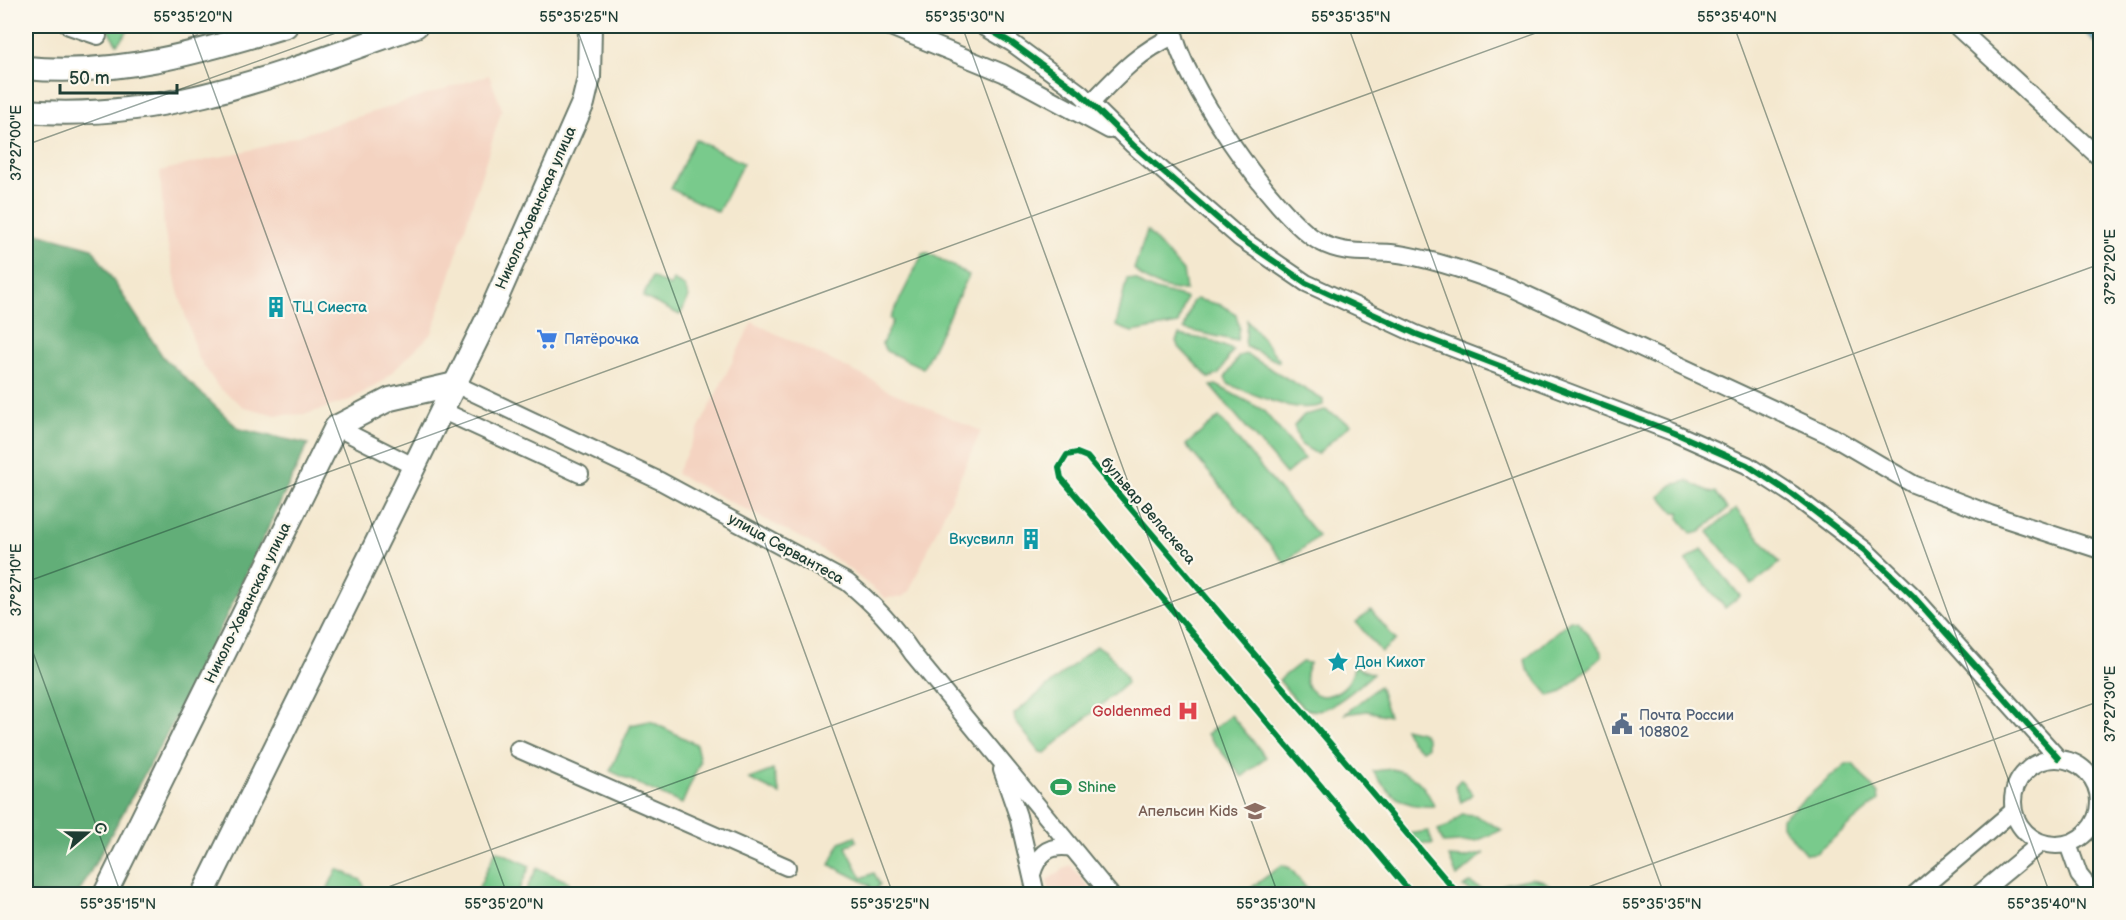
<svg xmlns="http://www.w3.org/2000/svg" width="2126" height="920" font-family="'Balsamiq Sans',sans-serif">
	<rect width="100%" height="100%" fill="#fbf7ec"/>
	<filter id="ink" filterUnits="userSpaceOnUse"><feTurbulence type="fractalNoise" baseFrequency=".0167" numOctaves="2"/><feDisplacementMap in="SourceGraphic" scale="12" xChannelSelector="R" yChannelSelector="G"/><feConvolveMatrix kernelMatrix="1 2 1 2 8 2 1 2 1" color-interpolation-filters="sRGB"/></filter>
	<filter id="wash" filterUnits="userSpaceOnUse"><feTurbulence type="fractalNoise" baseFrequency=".008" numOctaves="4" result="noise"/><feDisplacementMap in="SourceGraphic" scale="24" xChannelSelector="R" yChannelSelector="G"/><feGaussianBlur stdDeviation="1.35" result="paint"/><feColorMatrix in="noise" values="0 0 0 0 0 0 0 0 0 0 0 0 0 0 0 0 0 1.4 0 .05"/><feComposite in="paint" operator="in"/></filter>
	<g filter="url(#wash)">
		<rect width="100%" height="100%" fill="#f4e8cf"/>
		<g fill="#f4d3c1">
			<polygon points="489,75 502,109 432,333 383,381 350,400 307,414 276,415 244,407 218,387 198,357 178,291 164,229 160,171 263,147"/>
			<polygon points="752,322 874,381 883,388 981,431 909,592 902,597 885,598 840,562 807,541 676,474"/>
			<polygon points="1070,865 1095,894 1050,894 1047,880"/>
		</g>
		<g fill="#79ca8c" stroke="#4c8460" stroke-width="1.5">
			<polygon points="105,26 132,26 117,44"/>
			<polygon points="695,139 743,163 718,212 671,189"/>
			<path d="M1147,231L1183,271L1186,290C1168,291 1146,284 1134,269Z"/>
			<polygon points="923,253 929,253 969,275 923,368 886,351 882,344 893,321 890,319"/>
			<polygon points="652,277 670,286 673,280 684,286 689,297 680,315 643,297"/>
			<polygon points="1127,278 1137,280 1145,287 1186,298 1178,324 1132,332 1116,326"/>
			<polygon points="1196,299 1221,305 1236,314 1239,327 1237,341 1184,329 1192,302"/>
			<polygon points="1247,320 1279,359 1279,362 1245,346"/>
			<polygon points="1179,335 1209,340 1233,350 1219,374 1209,378 1178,346 1176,341"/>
			<path d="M1246,354L1323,400V405C1295,415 1254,394 1228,384L1225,378L1239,356Z"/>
			<polygon points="1216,385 1263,410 1304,459 1286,474 1211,386"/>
			<polygon points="1325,410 1351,424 1317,454 1300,444 1294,426 1304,415"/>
			<polygon points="1219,417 1318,536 1285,563 1186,445"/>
			<polygon points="1687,481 1712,493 1716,492 1727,509 1700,532 1692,534 1679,518 1680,512 1674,512 1660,496 1672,485"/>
			<polygon points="1736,509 1780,563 1752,585 1708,532"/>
			<polygon points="1702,549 1740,596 1725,608 1686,561"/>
			<polygon points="1371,610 1396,640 1381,652 1356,622"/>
			<polygon points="1570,620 1577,621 1602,652 1602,656 1560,693 1550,696 1527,669 1525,659"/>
			<path d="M1096,646C1106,648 1126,672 1127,683L1045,753L1040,752L1015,721L1014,714Z"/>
			<path d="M1302,662L1310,663C1302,677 1304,691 1321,696C1339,696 1352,683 1354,666L1373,674C1360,685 1324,720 1305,708C1295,702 1287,689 1279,680Z"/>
			<polygon points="1379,686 1389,716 1367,711 1345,714"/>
			<polygon points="1231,715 1266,757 1242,777 1207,734"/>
			<polygon points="650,721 696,744 700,762 682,804 610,771 631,725"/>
			<polygon points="1404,728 1421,732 1427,738 1427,747 1422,750 1411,742"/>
			<polygon points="1846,764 1853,764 1878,794 1879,800 1816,853 1806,854 1782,826 1782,818"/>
			<path d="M1392,769C1415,774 1425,785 1434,806C1404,808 1389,796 1373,771Z"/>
			<polygon points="773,770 780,794 749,779"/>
			<polygon points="1461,779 1473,794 1461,802 1455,786"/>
			<polygon points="1462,814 1475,815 1502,830 1476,841 1443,843 1438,830 1449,826"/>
			<polygon points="1428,831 1433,844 1417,844 1408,834"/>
			<polygon points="855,836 857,841 846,847 862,878 874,873 880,884 874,893 869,893 870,885 830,865 840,842"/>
			<polygon points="496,850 530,866 517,894 476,894"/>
			<polygon points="1485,853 1457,877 1449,857 1464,858"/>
			<polygon points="1282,865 1290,868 1311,894 1243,894"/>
			<polygon points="537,868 569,882 563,894 524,894"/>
			<polygon points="337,869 361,880 365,888 362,894 325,894"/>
			<polygon points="1532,878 1544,881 1559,893 1476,894 1463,887 1470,883 1489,893 1504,884"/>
		</g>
		<polygon fill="#62ae78" stroke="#407656" stroke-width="1.5" points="26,230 92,248 163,357 239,429 308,444 191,690 78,894 26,894"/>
		<polygon fill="#52acd0" stroke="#387482" stroke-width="1.5" points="2079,26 2100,26 2100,48"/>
	</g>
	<g filter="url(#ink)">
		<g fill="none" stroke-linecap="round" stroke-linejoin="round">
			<defs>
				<g id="street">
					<polyline points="69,26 98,36"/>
					<polyline points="888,26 1003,73 1109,130"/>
					<polyline points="983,26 1012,43 1080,93 1133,145 1240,238 1306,283 1416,334 1675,433 1747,465 1793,495 1865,550 1913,596 2058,758"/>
					<path d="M1173,26C1176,73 1277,220 1320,242C1344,255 1365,251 1391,253C1428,257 1476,274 1510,287L1831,436L1913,484L1990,514L2100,550"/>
					<polyline points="1956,26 2100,158"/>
					<path d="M1091,103C1117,76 1139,51 1174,36"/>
					<path d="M455,384L660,481L847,582C873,603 895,627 913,654L1110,894"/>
					<polyline points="443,411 580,474"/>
					<polyline points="336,427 415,467"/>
					<polyline points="518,749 787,867"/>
					<circle cx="2056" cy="802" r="43"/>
					<polyline points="1002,770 1018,816 1036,894"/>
					<polyline points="2068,844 2079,875 2094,894"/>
					<path d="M1032,874C1038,853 1050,844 1072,848"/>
					<polyline points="1915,894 2013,811"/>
					<polyline points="1979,894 2041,843"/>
				</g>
				<g id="secondary">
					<path d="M26,68C115,77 201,52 286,26"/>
					<path d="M26,111C164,123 288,71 416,26"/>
					<polyline points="105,894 336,427 390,399 455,384"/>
					<polyline points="203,894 491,311 583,103 589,78 590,26"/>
				</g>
			</defs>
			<use href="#street" stroke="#6a796a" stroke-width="20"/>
			<use href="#secondary" stroke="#6a796a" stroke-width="26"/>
			<use href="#street" stroke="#fff" stroke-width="16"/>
			<use href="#secondary" stroke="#fff" stroke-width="22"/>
			<defs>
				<g id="cycleway">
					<polyline points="983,26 1012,43 1080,93 1133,145 1240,238 1306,283 1416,334 1675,433 1747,465 1793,495 1865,550 1913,596 2058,758"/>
					<polyline points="1412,894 1061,478 1059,468 1067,455 1077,453 1087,457 1458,894"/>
				</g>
			</defs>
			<use href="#cycleway" stroke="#fbf7ec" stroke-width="10"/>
			<use href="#cycleway" stroke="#00873e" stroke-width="6"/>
		</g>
	</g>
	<path fill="none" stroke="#1f3d34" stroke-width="1.5" stroke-opacity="0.45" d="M190,26L507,894M576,26L893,894M962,26L1278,894M1348,26L1664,894M1734,26L2050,894M26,145L355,26M26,582L1555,26M26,633L121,894M369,894L2100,264M1569,894L2100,701"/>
	<defs>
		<symbol id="building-bare" viewBox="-9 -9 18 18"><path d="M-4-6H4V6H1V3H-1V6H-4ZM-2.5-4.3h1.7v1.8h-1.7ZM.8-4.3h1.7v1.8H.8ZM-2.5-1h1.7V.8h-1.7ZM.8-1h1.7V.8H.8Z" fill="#0f9aa8" stroke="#fbf7ec" stroke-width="2.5" paint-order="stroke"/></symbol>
		<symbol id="supermarket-bare" viewBox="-9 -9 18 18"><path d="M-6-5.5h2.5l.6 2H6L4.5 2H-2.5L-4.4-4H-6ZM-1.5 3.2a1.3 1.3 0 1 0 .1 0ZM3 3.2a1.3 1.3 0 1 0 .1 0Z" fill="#3f7fe0" stroke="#fbf7ec" stroke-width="2.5" paint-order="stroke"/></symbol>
		<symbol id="sight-bare" viewBox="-9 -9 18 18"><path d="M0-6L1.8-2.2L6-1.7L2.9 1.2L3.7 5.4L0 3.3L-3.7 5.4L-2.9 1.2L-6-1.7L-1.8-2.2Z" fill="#0f9aa8" stroke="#fbf7ec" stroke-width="2.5" paint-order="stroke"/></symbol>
		<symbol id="hospital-bare" viewBox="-9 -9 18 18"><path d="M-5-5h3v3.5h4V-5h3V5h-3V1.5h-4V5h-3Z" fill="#e0444e" stroke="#fbf7ec" stroke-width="2.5" paint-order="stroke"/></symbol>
		<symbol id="civic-bare" viewBox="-9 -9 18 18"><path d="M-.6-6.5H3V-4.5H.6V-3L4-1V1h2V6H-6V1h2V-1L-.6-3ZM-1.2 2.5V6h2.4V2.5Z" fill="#5c6f8a" stroke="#fbf7ec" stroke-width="2.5" paint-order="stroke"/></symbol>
		<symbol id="stadium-bare" viewBox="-9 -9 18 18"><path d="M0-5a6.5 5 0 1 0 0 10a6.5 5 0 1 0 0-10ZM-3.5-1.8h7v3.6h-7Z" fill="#2e9e5b" stroke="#fbf7ec" stroke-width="2.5" paint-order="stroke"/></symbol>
		<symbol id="school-bare" viewBox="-9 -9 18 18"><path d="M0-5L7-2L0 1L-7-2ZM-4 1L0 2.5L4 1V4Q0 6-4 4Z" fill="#8d6e63" stroke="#fbf7ec" stroke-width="2.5" paint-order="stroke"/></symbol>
	</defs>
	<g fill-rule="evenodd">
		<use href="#building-bare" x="261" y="292" width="30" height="30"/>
		<use href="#supermarket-bare" x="532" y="324" width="30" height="30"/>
		<use href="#building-bare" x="1016" y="524" width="30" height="30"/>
		<use href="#sight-bare" x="1323" y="647" width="30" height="30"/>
		<use href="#hospital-bare" x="1173" y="696" width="30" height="30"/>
		<use href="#civic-bare" x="1607" y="709" width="30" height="30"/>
		<use href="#stadium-bare" x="1046" y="772" width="30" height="30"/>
		<use href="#school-bare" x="1240" y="796" width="30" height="30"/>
	</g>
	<g text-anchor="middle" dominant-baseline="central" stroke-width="4.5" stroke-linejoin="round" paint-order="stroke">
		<g font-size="15" fill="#1f3d34" stroke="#fbf7ec">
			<text transform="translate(536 208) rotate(-66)">Николо-Хованская улица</text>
			<text transform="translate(1148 511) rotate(49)">бульвар Веласкеса</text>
			<text transform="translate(786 549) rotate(29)">улица Сервантеса</text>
			<text transform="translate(248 603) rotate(-64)">Николо-Хованская улица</text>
		</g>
		<g font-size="15" fill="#0d838f" stroke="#fbf7ec" text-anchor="start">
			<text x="293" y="307">ТЦ Сиеста</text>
			<text x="1014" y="539" text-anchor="end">Вкусвилл</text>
			<text x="1355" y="662">Дон Кихот</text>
		</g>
		<g font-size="15" fill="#366cbe" stroke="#fbf7ec" text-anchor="start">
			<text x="564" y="339">Пятёрочка</text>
		</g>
		<g font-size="15" fill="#be3a42" stroke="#fbf7ec" text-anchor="end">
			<text x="1171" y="711">Goldenmed</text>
		</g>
		<g font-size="15" fill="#4e5e75" stroke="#fbf7ec" text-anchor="start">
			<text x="1639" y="715">Почта России<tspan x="1639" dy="17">108802</tspan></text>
		</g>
		<g font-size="15" fill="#27864d" stroke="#fbf7ec" text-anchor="start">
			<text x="1078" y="787">Shine</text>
		</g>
		<g font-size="15" fill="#785e54" stroke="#fbf7ec" text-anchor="end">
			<text x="1238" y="811">Апельсин Kids</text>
		</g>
	</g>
	<rect width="2126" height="920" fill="none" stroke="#fbf7ec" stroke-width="66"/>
	<g transform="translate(87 833) rotate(70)" stroke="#fbf7ec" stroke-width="4.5" paint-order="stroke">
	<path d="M0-4.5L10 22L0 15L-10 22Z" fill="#1f3d34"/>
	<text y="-9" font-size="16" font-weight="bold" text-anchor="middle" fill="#1f3d34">С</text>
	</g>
	<path d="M60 84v9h117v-9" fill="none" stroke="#1f3d34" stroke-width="3"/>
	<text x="69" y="84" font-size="18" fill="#1f3d34" stroke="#fbf7ec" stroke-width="4.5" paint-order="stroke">50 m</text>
	<rect x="33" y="33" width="2060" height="854" fill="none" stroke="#1f3d34" stroke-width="2"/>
	<g font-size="15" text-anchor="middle" fill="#1f3d34">
		<text x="193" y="22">55°35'20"N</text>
		<text x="579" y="22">55°35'25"N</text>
		<text x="965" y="22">55°35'30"N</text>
		<text x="1351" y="22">55°35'35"N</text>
		<text x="1737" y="22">55°35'40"N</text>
		<text transform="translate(16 143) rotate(-90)" y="5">37°27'00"E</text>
		<text transform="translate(2110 267) rotate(-90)" y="5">37°27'20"E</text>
		<text transform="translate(16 580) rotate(-90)" y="5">37°27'10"E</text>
		<text transform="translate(2110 704) rotate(-90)" y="5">37°27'30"E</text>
		<text x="118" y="909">55°35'15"N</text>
		<text x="504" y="909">55°35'20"N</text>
		<text x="890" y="909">55°35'25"N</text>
		<text x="1276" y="909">55°35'30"N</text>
		<text x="1662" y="909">55°35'35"N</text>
		<text x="2047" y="909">55°35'40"N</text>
	</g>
</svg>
